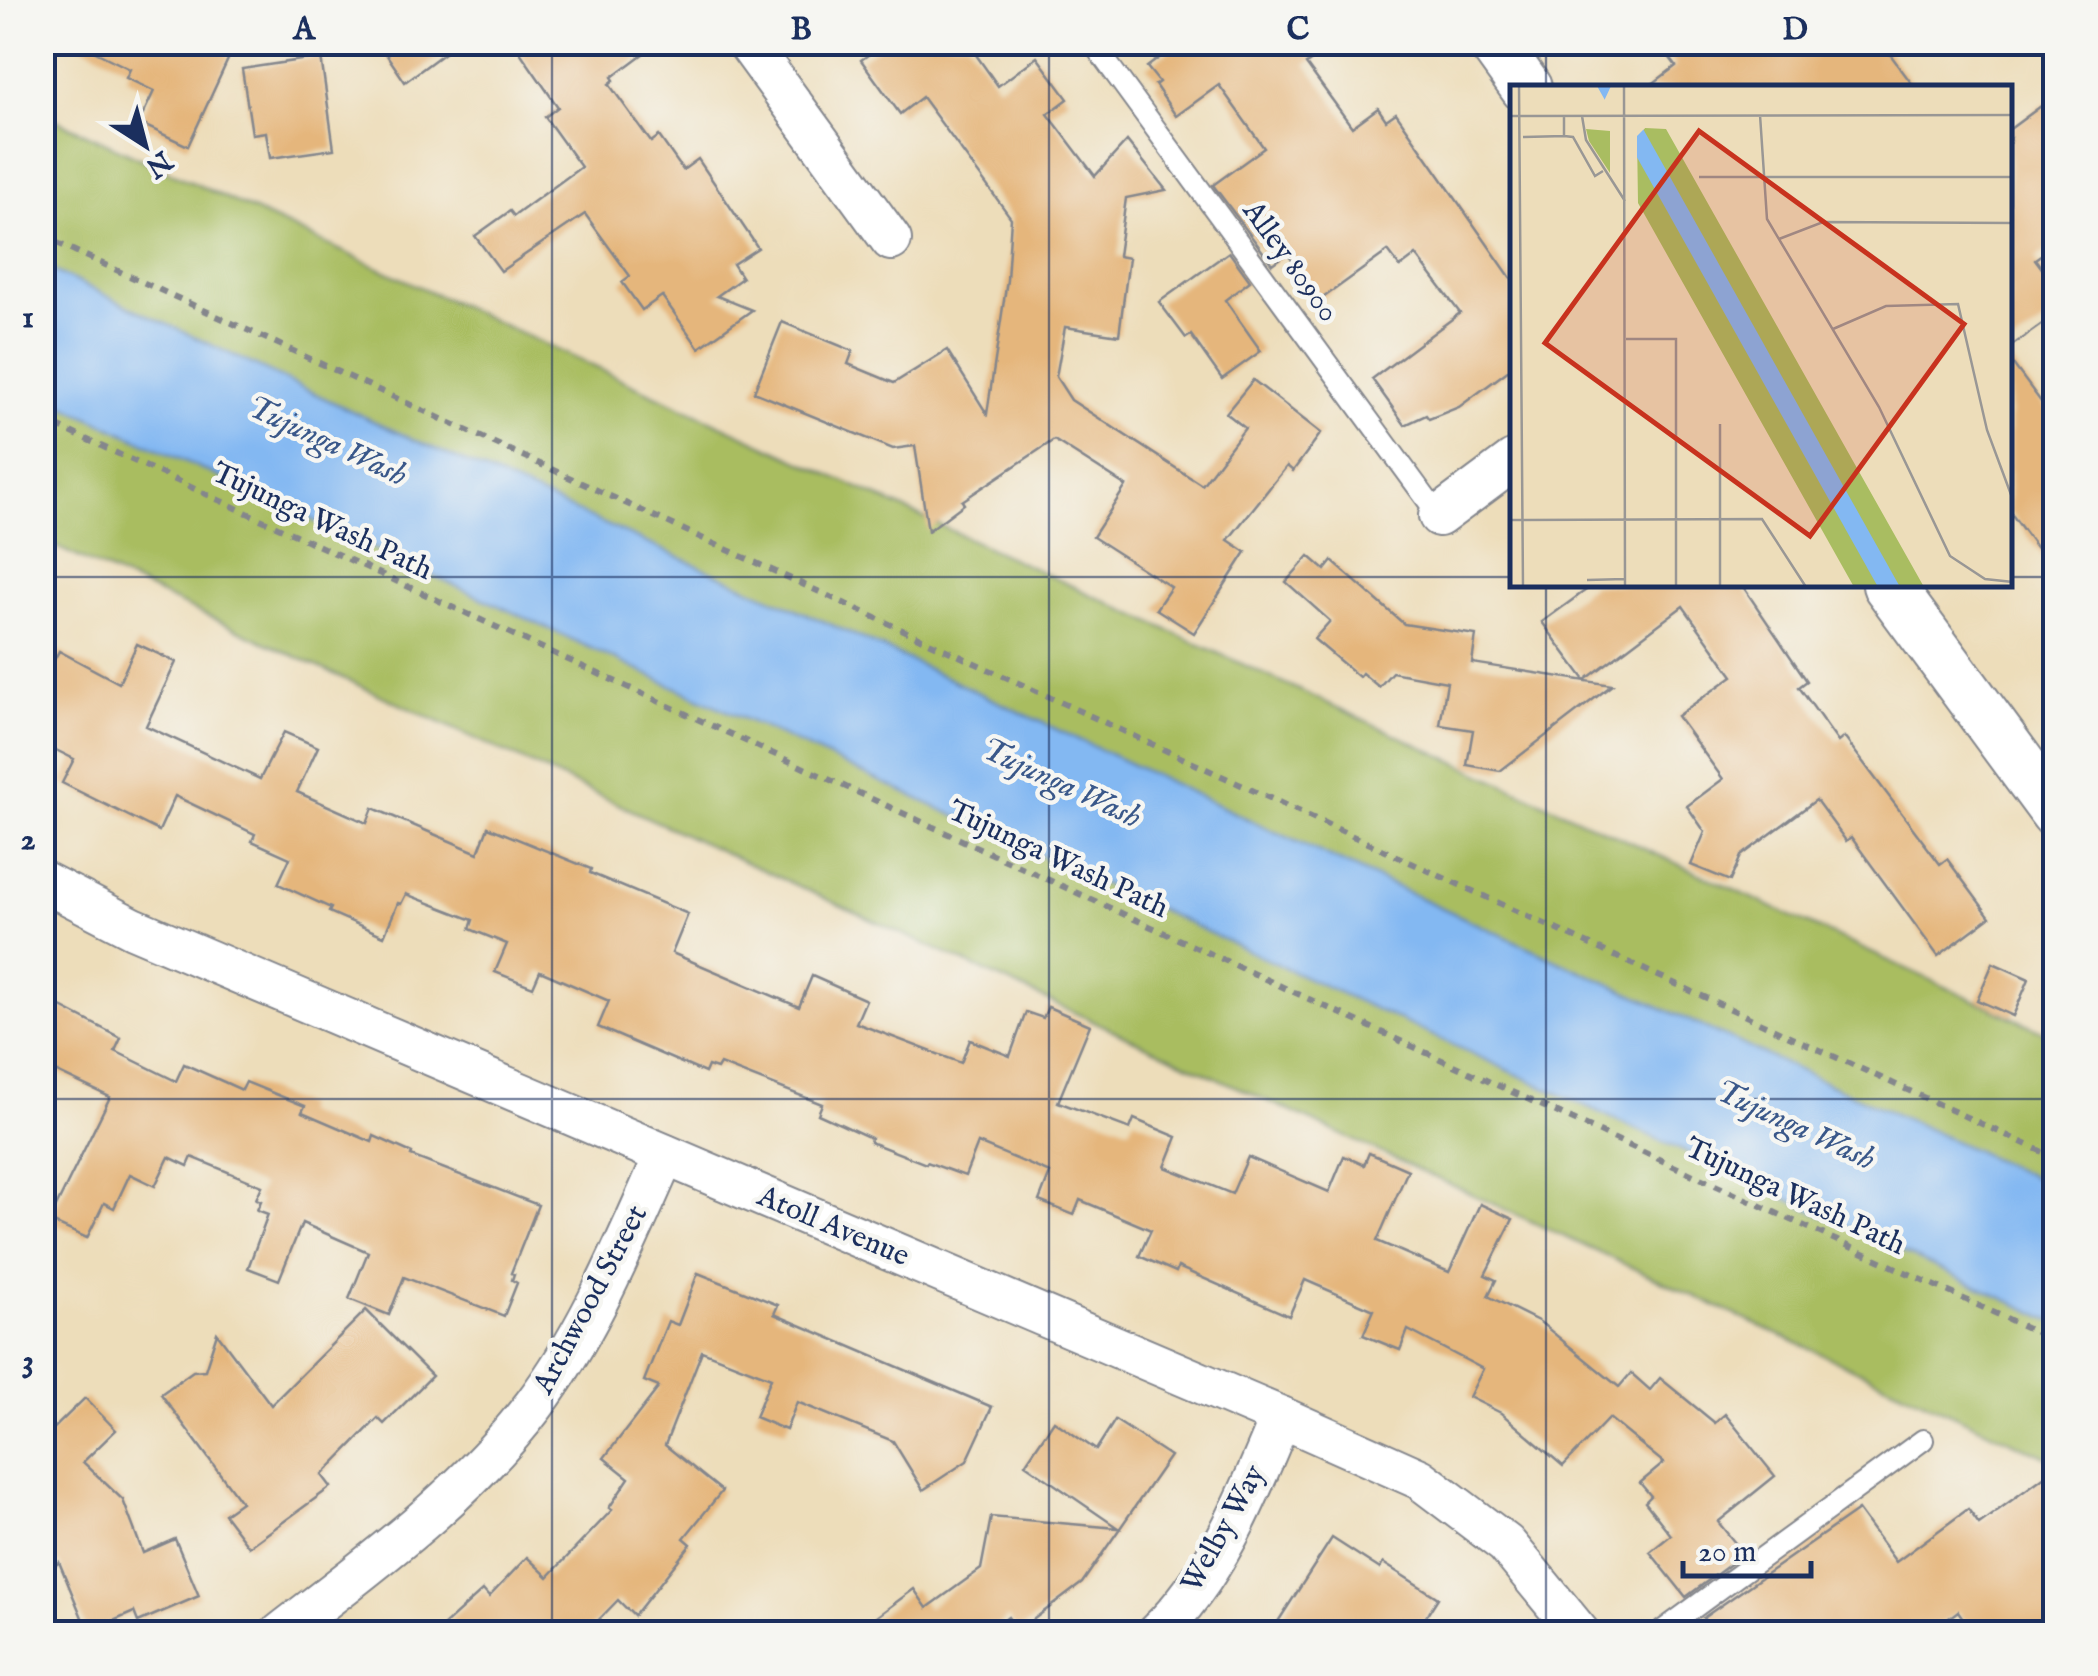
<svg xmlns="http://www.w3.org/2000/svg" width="2098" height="1676" font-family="'IM FELL English',serif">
	<rect width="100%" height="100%" fill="#f6f6f2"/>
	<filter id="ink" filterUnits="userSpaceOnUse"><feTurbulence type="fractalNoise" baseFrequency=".01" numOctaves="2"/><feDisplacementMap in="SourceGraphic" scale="20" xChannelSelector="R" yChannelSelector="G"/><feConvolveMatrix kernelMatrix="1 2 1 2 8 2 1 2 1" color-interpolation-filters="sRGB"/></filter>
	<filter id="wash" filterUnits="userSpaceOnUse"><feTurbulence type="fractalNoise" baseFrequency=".0048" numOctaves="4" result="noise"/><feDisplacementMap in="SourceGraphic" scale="40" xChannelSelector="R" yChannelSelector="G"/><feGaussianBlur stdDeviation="2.25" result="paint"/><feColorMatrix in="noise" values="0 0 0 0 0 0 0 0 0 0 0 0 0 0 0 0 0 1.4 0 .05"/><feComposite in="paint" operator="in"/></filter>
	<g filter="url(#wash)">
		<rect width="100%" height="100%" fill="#edddba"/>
		<polygon fill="#a9bd61" stroke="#627660" stroke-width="2.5" points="43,114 2055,1037 2055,1461 43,541"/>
		<polygon fill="#83b8f2" stroke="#4f74a8" stroke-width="2.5" points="43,266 390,429 868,641 1269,829 2055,1187 2055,1322 43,396"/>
		<g id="blocks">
			<g fill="#e5b67b">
				<polygon points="75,42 202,42 230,55 188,146 139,123 154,91 126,78 130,69"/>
				<polygon points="378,42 459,42 405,82"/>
				<polygon points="513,42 659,42 612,77 614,80 609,84 651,142 659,136 683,170 698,159 758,248 733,264 742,278 717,296 752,310 699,348 662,296 642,310 622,282 630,276 585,214 501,271 475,236 510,211 514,216 581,167 545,117 558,107"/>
				<polygon points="886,42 967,42 998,86 1037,57 1068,99 1048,114 1095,176 1127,141 1166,190 1126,198 1118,256 1129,258 1119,335 1065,327 1056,377 1071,400 1202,485 1245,428 1226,413 1253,380 1321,433 1293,471 1287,466 1228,540 1246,552 1194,633 1156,609 1171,587 1093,537 1126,486 1054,440 962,501 964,504 928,531 915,446 893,449 754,392 782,322 853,351 848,364 894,383 947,350 987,414 1007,280 1011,218 922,97 900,114 861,60"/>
				<polygon points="1181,42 1338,42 1306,64 1352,127 1378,108 1386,120 1396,113 1513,281 1513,367 1459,407 1429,419 1426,415 1405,425 1372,379 1460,313 1416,255 1400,267 1388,251 1320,300 1287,253 1272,264 1213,185 1264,148 1219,85 1176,116 1155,85 1159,82 1147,67"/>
				<polygon points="1658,42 1881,42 1915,88 1647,88 1676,66"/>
				<polygon points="321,57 334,149 270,158 266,132 252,134 242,69"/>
				<polygon points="2056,95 2056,244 2035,259 2056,287 2056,314 2010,347 2010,129"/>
				<polygon points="1229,252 1250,281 1225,300 1261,351 1222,379 1191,335 1186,338 1159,302"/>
				<polygon points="2010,360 2056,422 2056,574 2010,512"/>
				<polygon points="1309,556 1325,570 1332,561 1404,624 1476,635 1472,663 1612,685 1500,771 1467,765 1473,730 1440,725 1447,682 1392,672 1379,687 1362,673 1359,677 1314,639 1330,621 1286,582"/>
				<polygon points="1593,585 1742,585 1807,681 1799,687 1838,742 1844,737 1940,864 1947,859 1990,917 1938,956 1851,837 1846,841 1816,800 1741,856 1730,881 1691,865 1705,832 1687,806 1723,779 1677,716 1733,676 1683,606 1585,680 1542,622"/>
				<polygon points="137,644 176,662 146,726 260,779 284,732 318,747 297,792 367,823 373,808 478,853 488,827 591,869 590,873 688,914 672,953 799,1007 812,976 866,1000 856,1023 961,1063 970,1040 1010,1056 1026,1012 1043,1018 1048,1007 1090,1025 1058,1102 1130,1129 1134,1119 1177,1137 1165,1167 1232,1194 1248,1157 1329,1192 1344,1156 1364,1165 1369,1153 1408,1170 1377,1241 1449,1272 1480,1204 1513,1219 1485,1275 1496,1280 1488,1296 1540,1322 1619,1387 1631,1373 1650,1390 1660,1378 1715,1423 1725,1414 1775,1476 1718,1522 1744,1554 1686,1597 1650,1552 1671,1535 1645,1502 1651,1496 1640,1483 1664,1463 1609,1418 1563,1466 1501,1413 1469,1397 1483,1369 1408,1330 1400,1350 1363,1335 1374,1310 1305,1280 1289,1316 1178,1267 1176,1272 1139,1256 1151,1230 1080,1200 1074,1215 1039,1201 1050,1173 978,1143 965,1176 927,1162 926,1164 870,1142 871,1138 818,1114 822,1104 720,1064 717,1069 708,1066 705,1073 598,1027 609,1001 540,971 533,987 495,972 507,944 470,929 473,920 406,894 401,904 398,903 384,936 329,912 331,908 278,884 290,858 252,841 255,834 175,796 159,831 62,783 74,759 42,743 42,683 59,651 119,683"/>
				<polygon points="1993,963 2029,979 2013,1016 1977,1000"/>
				<polygon points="42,997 121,1038 115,1051 176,1081 184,1064 242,1090 246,1082 305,1106 302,1112 372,1142 374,1136 412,1153 411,1156 538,1205 511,1273 514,1274 512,1280 517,1283 504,1316 404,1277 389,1315 349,1299 368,1252 302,1223 279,1280 248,1268 268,1214 257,1210 261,1201 256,1199 262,1186 192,1157 188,1166 169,1157 155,1186 130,1174 114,1208 104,1203 87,1238 49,1221 110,1097 42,1065"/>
				<polygon points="698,1273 778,1305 774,1314 992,1407 967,1461 923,1490 893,1441 797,1402 786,1430 755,1417 771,1378 702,1351 665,1445 722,1491 684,1538 691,1544 634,1616 618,1600 585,1634 434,1634 483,1590 489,1597 527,1557 548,1577 612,1510 609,1508 629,1478 604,1458 659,1387 644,1381 668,1321 678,1325"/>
				<polygon points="366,1310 432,1376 384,1424 378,1418 322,1475 331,1487 249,1547 224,1514 241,1502 161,1394 193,1371 205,1370 217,1333 271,1405"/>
				<polygon points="85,1398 116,1430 83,1462 123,1500 143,1553 175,1539 199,1596 138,1622 134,1612 88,1632 59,1562 42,1578 42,1440"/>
				<polygon points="1115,1420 1170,1456 1082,1583 1018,1631 1008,1617 986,1634 853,1634 914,1589 927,1608 981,1569 991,1517 1118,1528 1025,1464 1054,1421 1096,1450"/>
				<polygon points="2056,1468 2056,1634 1974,1634 1958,1611 1928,1634 1715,1634 1703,1618 1858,1510 1896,1562 1968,1509 1979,1524"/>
				<polygon points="1332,1538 1380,1569 1383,1563 1438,1598 1415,1634 1270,1634"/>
			</g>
		</g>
	</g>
	<g filter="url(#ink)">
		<use href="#blocks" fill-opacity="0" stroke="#84868c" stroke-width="2.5"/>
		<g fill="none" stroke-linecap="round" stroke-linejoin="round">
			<defs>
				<g id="service">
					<polyline points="1092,42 1439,516"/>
					<polyline points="1658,1634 1923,1440"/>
				</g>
				<g id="minor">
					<polyline points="747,42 891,240"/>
					<polyline points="1439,516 1513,461"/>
					<polyline points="42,881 133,928 1281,1417 1420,1479 1506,1544 1580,1634"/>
					<path d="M280,1634C370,1564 465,1496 534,1405C590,1331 627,1239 665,1155"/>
					<path d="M1156,1634C1217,1576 1250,1492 1281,1417"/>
				</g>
				<g id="tertiary">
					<polyline points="1493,42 1526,88"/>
					<polyline points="1888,585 2056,813"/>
				</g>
			</defs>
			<use href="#service" stroke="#84868c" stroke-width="24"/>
			<use href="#minor" stroke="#84868c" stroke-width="44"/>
			<use href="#tertiary" stroke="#84868c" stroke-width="54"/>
			<g stroke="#84868c" stroke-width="6" stroke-dasharray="8 8" stroke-linecap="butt">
				<polyline points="42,236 2056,1158"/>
				<polyline points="42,419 2056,1341"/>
			</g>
			<use href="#service" stroke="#fff" stroke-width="20"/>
			<use href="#minor" stroke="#fff" stroke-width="40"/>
			<use href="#tertiary" stroke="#fff" stroke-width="50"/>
		</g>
	</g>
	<path fill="none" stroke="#1b2f5e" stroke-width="2.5" stroke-opacity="0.55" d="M552,42V1634M1049,42V1634M1546,42V88M42,577H1513M2010,577H2056M1546,585V1634M42,1099H2056"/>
	<g text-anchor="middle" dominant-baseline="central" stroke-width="9" stroke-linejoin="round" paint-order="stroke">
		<g font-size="30" fill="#1b2f5e" stroke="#f6f6f2">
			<text transform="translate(1290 262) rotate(54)">Alley 80900</text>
			<text transform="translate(322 522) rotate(25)">Tujunga Wash Path</text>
			<text transform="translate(1058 860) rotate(25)">Tujunga Wash Path</text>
			<text transform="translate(1795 1197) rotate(25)">Tujunga Wash Path</text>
			<text transform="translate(833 1227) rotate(23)">Atoll Avenue</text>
			<text transform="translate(591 1300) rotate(-62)">Archwood Street</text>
			<text transform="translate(1224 1529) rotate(-61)">Welby Way</text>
		</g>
		<g font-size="32" font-style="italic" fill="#3a588a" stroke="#f6f6f2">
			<text transform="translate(327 442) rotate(25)">Tujunga Wash</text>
			<text transform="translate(1061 784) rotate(25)">Tujunga Wash</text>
			<text transform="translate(1795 1126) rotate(25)">Tujunga Wash</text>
		</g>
	</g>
	<g transform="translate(1510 85)">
		<rect width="502" height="502" fill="#edddba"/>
		<path d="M135,43L156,44L414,502H344L128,118L127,51ZM76,44L100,46V88L79,56Z" fill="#a9bd61"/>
		<path d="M87,1H109L390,502H368Z" fill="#83b8f2"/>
		<path d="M101,1H110L135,43L127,51V75L94,16Z" fill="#edddba"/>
		<path fill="none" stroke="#999795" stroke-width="2.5" d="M9,1L13,502M114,1L115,502M250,30L257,134L369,322L440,471L475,494L503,497M0,31L503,30M72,31L76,55L115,116M54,51L63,52L85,91L93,86M13,52L54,51V31M189,92H503M269,154L313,137L503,138M323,244L376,221L448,219L477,345L503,415M116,254H166V502M210,339V502M0,435L252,434L296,502M77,495L115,494"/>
		<path fill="#c8321e" fill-opacity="0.15" stroke="#c8321e" stroke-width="5" d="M189,46L454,239L300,451L35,258Z"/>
		<rect width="502" height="502" fill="none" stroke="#1b2f5e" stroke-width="5"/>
	</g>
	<rect width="2098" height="1676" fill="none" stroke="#f6f6f2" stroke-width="110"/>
	<g transform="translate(145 145) rotate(144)" stroke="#f6f6f2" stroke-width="8" paint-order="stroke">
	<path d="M0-8L18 38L0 25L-18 38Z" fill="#1b2f5e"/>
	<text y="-15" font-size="28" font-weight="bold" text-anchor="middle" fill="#1b2f5e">N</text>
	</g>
	<path d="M1683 1561v15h128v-15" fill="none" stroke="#1b2f5e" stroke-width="5"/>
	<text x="1698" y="1561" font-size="30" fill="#1b2f5e" stroke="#f6f6f2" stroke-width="8" paint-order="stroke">20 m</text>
	<rect x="55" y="55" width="1988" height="1566" fill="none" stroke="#1b2f5e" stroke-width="4"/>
	<g font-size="32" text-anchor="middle" font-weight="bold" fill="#1b2f5e">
		<text x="304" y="39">A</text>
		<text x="801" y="39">B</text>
		<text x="1298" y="39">C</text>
		<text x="1795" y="39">D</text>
		<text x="28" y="327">1</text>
		<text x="28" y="849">2</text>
		<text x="28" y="1371">3</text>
	</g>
</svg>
